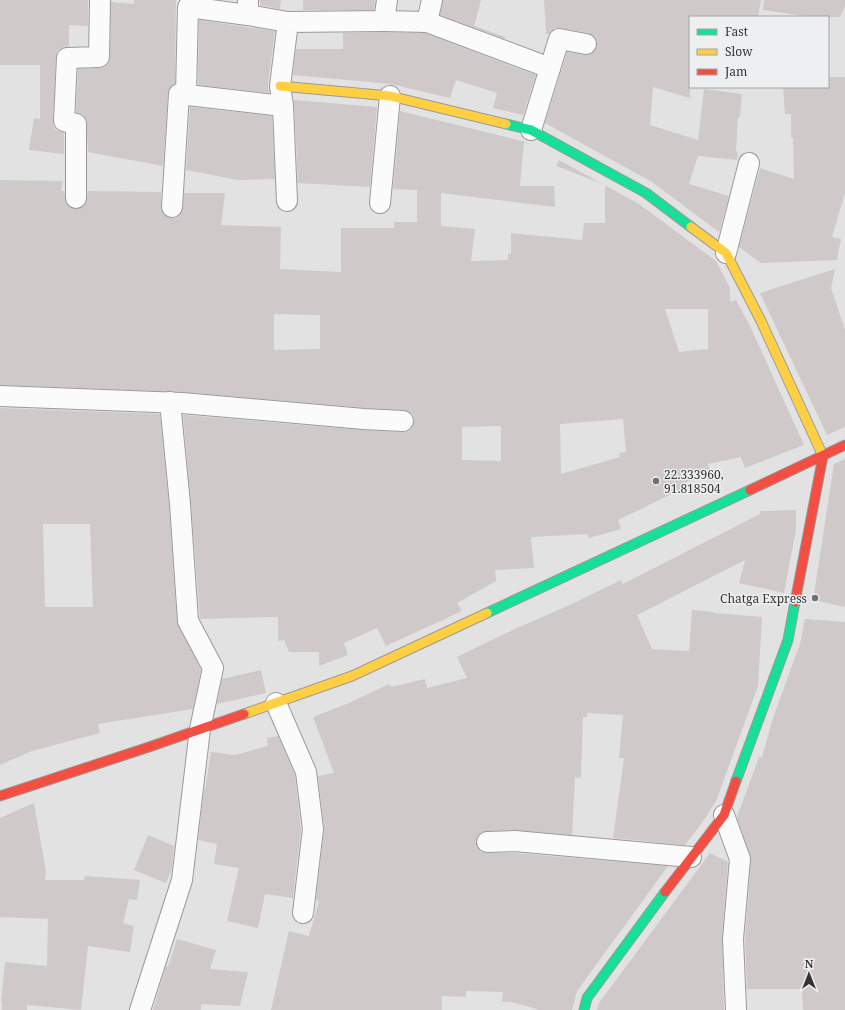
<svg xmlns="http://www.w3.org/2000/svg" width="845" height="1010" font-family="'Noto Serif',serif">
	<rect width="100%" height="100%" fill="#e2e2e3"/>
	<g fill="#d0c9c9" fill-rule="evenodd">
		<polygon points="0,0 88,0 88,26 69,25 69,46 61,48 57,52 56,57 53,121 53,125 56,130 64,133 64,154 29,150 34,118 40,119 40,65 0,65"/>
		<polygon points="134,0 176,0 175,83 170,87 168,93 163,166 88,152 86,119 83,115 76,112 78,69 100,68 105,67 109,62 110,57 111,2 134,4"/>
		<polygon points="260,0 281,0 280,9 260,5"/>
		<polygon points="303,0 375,0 374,10 303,10"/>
		<polygon points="443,0 481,0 474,26 505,37 504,39 440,15"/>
		<polygon points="544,0 761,0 758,17 690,17 690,98 653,87 650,125 698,140 704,89 742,94 740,117 738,117 736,151 738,152 737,160 698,156 689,184 729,196 719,232 652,182 545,123 567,52 584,55 589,55 595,51 597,46 597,41 594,36 588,33 561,28 555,28 551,31 549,34 546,34"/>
		<polygon points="764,0 845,0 845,6 840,17 810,17 763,10"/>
		<polygon points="199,20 275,31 268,84 269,93 198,85"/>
		<polygon points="384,32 425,33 536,75 523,115 493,108 497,93 456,80 450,98 391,84 293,75 296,49 343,49 343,33"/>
		<polygon points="828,77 845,77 845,193 832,237 841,239 837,260 761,263 739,247 760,168 794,179 793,138 791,138 791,114 785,114 783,87 828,87"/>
		<polygon points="294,100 377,107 370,187 298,183"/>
		<polygon points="190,107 272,116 275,179 238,180 186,170"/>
		<path d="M400,111L526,142L530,144L524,142L520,186H554L555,207L441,193V226L475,229L471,261L508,260V254H511V233L582,240L584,223H605V185L556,166L559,160L639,204L716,261L730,288V302L736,300L750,326L804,445L745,468L741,457L708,464L711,475L683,483L684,488L618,520L621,529L589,538L587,534L531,537L534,568L495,570L496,581L457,603L462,611L386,646L377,628L344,643L348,655L319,666V652H289L284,640L278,641V617L200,619L191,503L183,415L363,430L402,432L409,431L413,427L414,421L413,415L409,411L404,410L365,408L183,392L0,385V180L63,181L61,191H64L66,203L70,208L76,209L81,208L86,204L88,191L161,192V206L162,212L165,216L172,218L177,217L182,213L183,208L184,193H225L221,225L281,227L280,269L341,272V228H394V222H417V190L393,189ZM665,309H708V349L679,352ZM274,314L320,315V349L274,350ZM623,419L626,452L619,453L620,457L561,474L560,424ZM501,426V461L462,460V427Z"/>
		<polygon points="835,269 831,288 845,330 845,427 827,435 760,293"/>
		<path d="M0,408L160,414L169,505L177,622L201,670L193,709L98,724L100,733L32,751L0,765ZM43,524H90L93,607H45Z"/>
		<polygon points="845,459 845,607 813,600 834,464"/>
		<polygon points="796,510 796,529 784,593 739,583 745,560 637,615 652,649 689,651 692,610 714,612 714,613 762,617 758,686 716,801 704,820 685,845 613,838 624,758 619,758 623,715 587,713 587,717 583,717 581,778 575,777 572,835 515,830 486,831 481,832 477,837 476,842 477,848 481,852 487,853 515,853 668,866 577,991 572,1010 540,1010 511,1002 502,1002 503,992 466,991 466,997 442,996 442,1010 271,1010 289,931 309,936 319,901 316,900 324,828 318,776 334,773 313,717 349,703 389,684 391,687 425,679 427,688 467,678 457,657 504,634 576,602 621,580 623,584 760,514 760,511"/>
		<polygon points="805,619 845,622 845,1010 803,1010 802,989 747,989 745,939 751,860 737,817 759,757 762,757 773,718 800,644"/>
		<polygon points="261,670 266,693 217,704 222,679"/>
		<polygon points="278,736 295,775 301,829 293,898 265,894 258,928 227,921 239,868 214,864 217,844 198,840 204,790 205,790 211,752 235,755 268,746 267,738"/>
		<polygon points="34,803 46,872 45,880 84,880 85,876 140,880 137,900 129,899 123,923 134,926 130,952 88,946 81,1010 27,1005 27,1010 2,1010 2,1002 1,1002 5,962 47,966 48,919 0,917 0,818"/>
		<polygon points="148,835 174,846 172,868 166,883 134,870"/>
		<polygon points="710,853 728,862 722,938 724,1010 597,1010 599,1003"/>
		<polygon points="177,939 216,950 210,969 248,972 240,1006 201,1004 201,1010 153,1010 166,966 168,967"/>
	</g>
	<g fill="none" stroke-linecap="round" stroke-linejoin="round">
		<defs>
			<g id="street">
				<polyline points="248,15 288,22"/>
				<polyline points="384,21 427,22 550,68"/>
				<polyline points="427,22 432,0"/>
				<polyline points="186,94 188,7 248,15 248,0"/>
				<polyline points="283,106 287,201"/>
				<polyline points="531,130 559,39 586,44"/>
				<polyline points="76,198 76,124 64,121 67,58 99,57 100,0"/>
				<polyline points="380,203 390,96"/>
				<polyline points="172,207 179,94 283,106 280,86 288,22 384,21 387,0"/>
				<polyline points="726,253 749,163"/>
				<polyline points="0,396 182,403 364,419 403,421"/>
				<polyline points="276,703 306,772 313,829 303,913"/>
				<polyline points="724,815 740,859 733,939 736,1010"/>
				<polyline points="487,842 515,841 691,857"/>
				<polyline points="140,1010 182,880 200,729 213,668 188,621 180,504 170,402"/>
			</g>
			<g id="fast">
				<polyline points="506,124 531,130 646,193 691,227"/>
				<polyline points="487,613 750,490"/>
				<polyline points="736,781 788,640 795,602"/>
				<polyline points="584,1010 587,998 665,892"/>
			</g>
			<g id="slow">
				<polyline points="280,86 390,96 506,124"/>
				<polyline points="691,227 726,253 761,321 823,456"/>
				<polyline points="244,714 352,676 487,613"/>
			</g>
			<g id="jam">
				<polyline points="750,490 845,445"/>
				<polyline points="795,602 823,456"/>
				<polyline points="0,796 149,747 244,714"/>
				<polyline points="665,892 724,815 736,781"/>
			</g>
		</defs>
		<use href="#street" stroke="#9a9a9c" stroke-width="22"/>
		<use href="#fast" stroke="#9a9a9c" stroke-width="11"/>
		<use href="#slow" stroke="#9a9a9c" stroke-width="11"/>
		<use href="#jam" stroke="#9a9a9c" stroke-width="11"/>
		<use href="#street" stroke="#fbfbfb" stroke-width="20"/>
		<use href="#fast" stroke="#16e098" stroke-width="9"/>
		<use href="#slow" stroke="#ffcf43" stroke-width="9"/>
		<use href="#jam" stroke="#f24e42" stroke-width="9"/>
	</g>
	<g fill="#707171" stroke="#eeeff1" stroke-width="1.5">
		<circle cx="656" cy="481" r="4"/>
		<circle cx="815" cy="598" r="4"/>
	</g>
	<g text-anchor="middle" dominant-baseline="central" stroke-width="3" stroke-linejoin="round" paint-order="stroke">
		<g font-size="12" fill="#333434" stroke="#eeeff1" text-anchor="start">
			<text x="664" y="474">22.333960,<tspan x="664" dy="14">91.818504</tspan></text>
			<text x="807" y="598" text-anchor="end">Chatga Express</text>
		</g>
	</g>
	<rect x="689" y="16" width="140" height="72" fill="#eeeff1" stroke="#a3a4a5"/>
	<rect x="697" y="29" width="20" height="6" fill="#16e098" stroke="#a3a4a5"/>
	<text x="725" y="36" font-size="12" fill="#333434">Fast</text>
	<rect x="697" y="49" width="20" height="6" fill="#ffcf43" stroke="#a3a4a5"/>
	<text x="725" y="56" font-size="12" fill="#333434">Slow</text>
	<rect x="697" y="69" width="20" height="6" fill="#f24e42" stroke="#a3a4a5"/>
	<text x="725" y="76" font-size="12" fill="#333434">Jam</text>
	<g transform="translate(809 974)" stroke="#eeeff1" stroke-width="3" paint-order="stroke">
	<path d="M0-3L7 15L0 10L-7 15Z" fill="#333434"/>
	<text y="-6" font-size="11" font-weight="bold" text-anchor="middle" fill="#333434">N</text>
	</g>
</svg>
